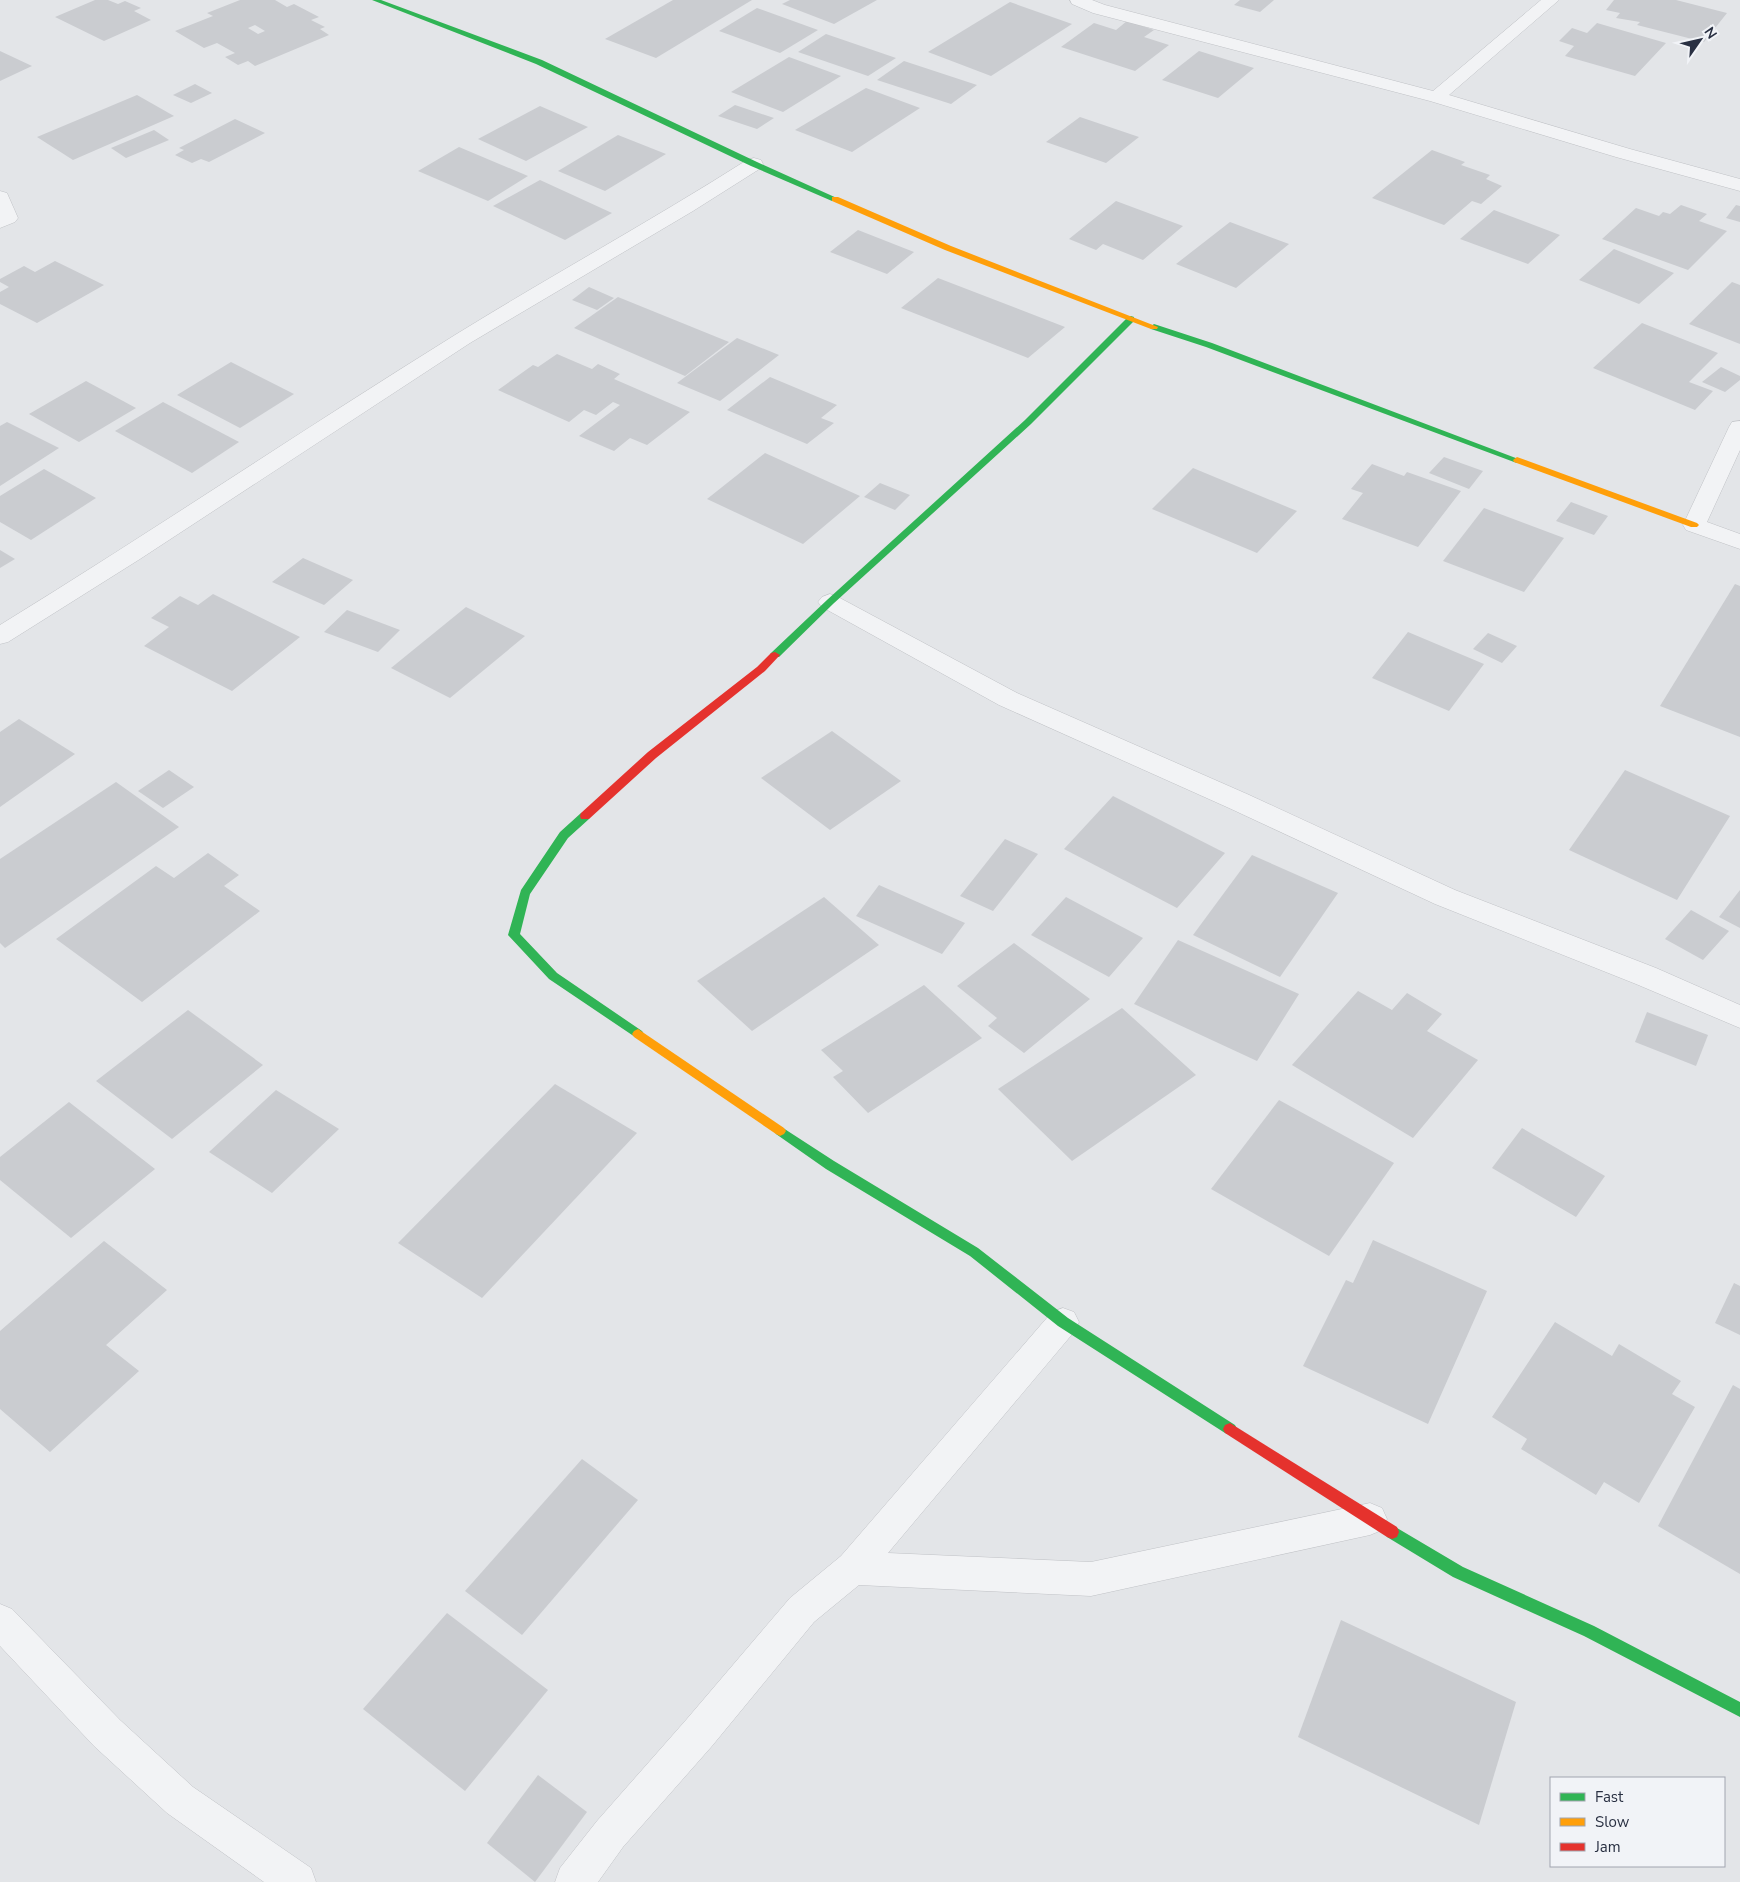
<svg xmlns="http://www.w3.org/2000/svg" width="1740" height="1882" font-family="'Nunito Sans',sans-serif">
	<rect width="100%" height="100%" fill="#e3e5e8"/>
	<g fill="#caccd0" fill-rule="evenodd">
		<polygon points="95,0 108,0 118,4 125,1 141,8 134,11 151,20 104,41 55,17"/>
		<path d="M240,0H275L287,7L294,4L319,17L311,20L325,27L320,29L329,35L255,66L248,61L238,65L225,57L235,53L217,43L204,48L175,31L213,16L207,13ZM255,25L265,31L258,34L248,28Z"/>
		<polygon points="673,0 752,0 656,58 605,39"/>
		<polygon points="790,0 877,0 834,24 782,4"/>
		<polygon points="1240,0 1274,0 1260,12 1234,5"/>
		<polygon points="1614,0 1676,0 1727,13 1704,42 1637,25 1640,22 1616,18 1620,13 1606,10"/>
		<polygon points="1010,2 1072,24 991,76 928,52"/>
		<polygon points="757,8 818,30 780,53 719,31"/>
		<polygon points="1127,21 1154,30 1144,37 1169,45 1135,71 1061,47 1094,23 1116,30"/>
		<polygon points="1597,23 1666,43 1635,76 1565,56 1574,46 1559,41 1572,28 1587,33"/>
		<polygon points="826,34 896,58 868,76 798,52"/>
		<polygon points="0,51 32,66 0,81"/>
		<polygon points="1199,51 1254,68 1218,98 1162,80"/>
		<polygon points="789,57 841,76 783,112 731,92"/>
		<polygon points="904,61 977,85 951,104 877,80"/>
		<polygon points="195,84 212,93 191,103 173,95"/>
		<polygon points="866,88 920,108 852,152 795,130"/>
		<polygon points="137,95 174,116 73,160 37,137"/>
		<polygon points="735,105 774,118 757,129 718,116"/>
		<polygon points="540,106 588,127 526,161 478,139"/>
		<polygon points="1080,117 1139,137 1106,163 1046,142"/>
		<polygon points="235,119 265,133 209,162 201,159 192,163 175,155 184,150 179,148"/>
		<polygon points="154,130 169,140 126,158 111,148"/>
		<polygon points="618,135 666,154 605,191 558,171"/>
		<polygon points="459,147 528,176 488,201 418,171"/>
		<polygon points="1432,150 1465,162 1461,165 1490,175 1486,179 1502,186 1481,204 1472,201 1444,225 1372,198"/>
		<polygon points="540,180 612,213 565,240 493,206"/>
		<polygon points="1116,201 1183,226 1143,260 1103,244 1096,250 1069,239"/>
		<polygon points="1681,205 1707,214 1699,221 1727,231 1688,270 1602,239 1636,208 1659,216 1663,212 1670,214"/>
		<polygon points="1736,205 1740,206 1740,222 1726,218"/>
		<polygon points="1494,210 1560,235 1528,264 1460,239"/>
		<polygon points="1230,222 1289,244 1236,288 1176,264"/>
		<polygon points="858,230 914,252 887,274 830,252"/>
		<polygon points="1614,249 1674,273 1639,304 1579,280"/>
		<polygon points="55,261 104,285 37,323 0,304 0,292 9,287 0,282 0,279 24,266 35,272"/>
		<polygon points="938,278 1065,327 1028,358 901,308"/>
		<polygon points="1732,282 1740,285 1740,344 1689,324"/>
		<polygon points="589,287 614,298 597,310 572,300"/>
		<polygon points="618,297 729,342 685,376 574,328"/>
		<polygon points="1642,323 1718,353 1689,382 1713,391 1695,410 1593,368"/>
		<polygon points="737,338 779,355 720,401 677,383"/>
		<polygon points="557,354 592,369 598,364 620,374 614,379 690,412 647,445 630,438 614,451 579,436 620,405 613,402 596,415 584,410 569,422 498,390 533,365 538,367"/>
		<polygon points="231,362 294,394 240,428 177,395"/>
		<polygon points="1721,367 1740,376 1740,380 1725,392 1702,382"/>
		<polygon points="770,377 837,405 821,418 834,423 807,444 727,410"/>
		<polygon points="86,381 136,408 79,442 29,414"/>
		<polygon points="163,402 239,442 192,473 115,431"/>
		<polygon points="7,422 59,448 0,486 0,426"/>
		<polygon points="765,453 860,496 803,544 707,499"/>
		<polygon points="1444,457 1483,471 1469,489 1429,473"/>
		<polygon points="1372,464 1404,476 1407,472 1461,491 1418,547 1342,519 1363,493 1351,489"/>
		<polygon points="1193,468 1297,511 1257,553 1152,509"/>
		<polygon points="44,469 96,498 31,540 0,522 0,496"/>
		<polygon points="880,483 910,495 895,510 864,497"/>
		<polygon points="1571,502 1608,516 1594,535 1556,521"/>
		<polygon points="1484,508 1564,538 1524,592 1443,561"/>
		<polygon points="0,550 15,559 0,568"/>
		<polygon points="303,558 353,580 324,605 272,582"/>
		<polygon points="1735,584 1740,586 1740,737 1660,706"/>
		<polygon points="213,594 300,637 232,691 144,646 169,627 151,618 180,596 198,605"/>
		<polygon points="466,607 525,636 450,698 391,668"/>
		<polygon points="347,610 400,630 378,652 324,632"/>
		<polygon points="1408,632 1484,664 1449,711 1372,678"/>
		<polygon points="1488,633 1517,646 1502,663 1473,649"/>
		<polygon points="19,719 75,754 0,807 0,732"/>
		<polygon points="832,731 901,781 830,830 761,778"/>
		<polygon points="169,770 194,787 163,808 138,791"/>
		<polygon points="1625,770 1730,816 1677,900 1569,850"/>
		<polygon points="116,782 179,827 5,948 0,943 0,859"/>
		<polygon points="1113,796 1225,853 1177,908 1064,849"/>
		<polygon points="1005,839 1038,854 993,911 960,896"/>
		<polygon points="208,853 239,875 224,886 260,911 142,1002 56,939 156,866 174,878"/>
		<polygon points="1252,855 1338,893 1280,977 1193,935"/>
		<polygon points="879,885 965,923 942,954 856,916"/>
		<polygon points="1740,890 1740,928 1719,917"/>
		<polygon points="824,897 879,945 752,1031 697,981"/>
		<polygon points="1066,897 1143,938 1109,977 1031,935"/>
		<polygon points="1691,910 1729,931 1703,960 1665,939"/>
		<polygon points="1178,940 1299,994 1257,1061 1134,1004"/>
		<polygon points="1014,943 1090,999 1024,1053 988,1026 997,1018 957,986"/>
		<polygon points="924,985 982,1038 868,1113 833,1077 843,1071 821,1050"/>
		<polygon points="1358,991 1392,1010 1407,993 1442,1014 1427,1031 1478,1060 1413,1138 1292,1065"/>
		<polygon points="1122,1008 1196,1075 1072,1161 998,1089"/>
		<polygon points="188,1010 263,1065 172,1139 96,1081"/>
		<polygon points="1647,1012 1708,1035 1696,1066 1635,1042"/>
		<polygon points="555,1084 637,1133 482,1298 398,1243"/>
		<polygon points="276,1090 339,1129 272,1193 209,1152"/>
		<polygon points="1279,1100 1394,1163 1329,1256 1211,1189"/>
		<polygon points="69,1102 155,1169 71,1238 0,1180 0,1157"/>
		<polygon points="1522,1128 1605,1176 1576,1217 1492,1168"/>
		<polygon points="1373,1240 1487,1291 1428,1424 1303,1366 1346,1280 1353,1283"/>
		<polygon points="104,1241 167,1290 106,1345 139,1371 50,1452 0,1409 0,1331"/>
		<polygon points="1734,1283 1740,1286 1740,1335 1715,1323"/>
		<polygon points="1555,1322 1612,1356 1619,1344 1681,1381 1672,1394 1695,1407 1639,1503 1604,1482 1596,1495 1521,1449 1527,1439 1492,1417"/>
		<polygon points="1733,1385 1740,1389 1740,1574 1658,1526"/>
		<polygon points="582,1459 638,1500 522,1635 465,1591"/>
		<polygon points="447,1613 548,1690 465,1791 363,1709"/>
		<polygon points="1341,1620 1516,1702 1479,1825 1298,1737"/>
		<polygon points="538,1775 587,1812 535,1882 487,1843"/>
	</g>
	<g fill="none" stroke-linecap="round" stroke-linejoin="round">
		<defs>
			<g id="street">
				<polygon points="1070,0 1092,0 1105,5 1433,91 1541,0 1559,0 1449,95 1630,149 1740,179 1740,191 1616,157 1430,101 1093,13 1072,4"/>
				<path d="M754,158L761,160L763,164L761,168L693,211L470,343L140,559L8,642L0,644V625C153,531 302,430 455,335C552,275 651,221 747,160Z"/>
				<polygon points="0,191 7,193 18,218 15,222 0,228"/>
				<polygon points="1740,421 1740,450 1707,522 1740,534 1740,549 1686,530 1683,525 1729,427 1732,422"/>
				<polygon points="830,594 838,597 1017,693 1247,794 1455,890 1656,968 1740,1005 1740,1028 1636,984 1435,904 1229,808 999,705 822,607 818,602 822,597"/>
				<polygon points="1063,1308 1074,1312 1079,1322 1074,1332 888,1553 1091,1562 1370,1503 1382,1508 1387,1519 1382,1530 1370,1535 1091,1596 859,1585 814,1622 712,1746 623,1847 598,1882 555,1882 560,1868 597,1821 686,1720 790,1598 841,1556 1052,1312"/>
				<polygon points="0,1604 12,1609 120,1720 193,1787 311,1868 316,1882 264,1882 167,1813 94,1746 0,1646"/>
			</g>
		</defs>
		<use href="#street" stroke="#c0c2c6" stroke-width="1"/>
		<use href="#street" fill="#f2f3f5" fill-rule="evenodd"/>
		<g fill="#30b455" fill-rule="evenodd">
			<polygon points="372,0 381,0 542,60 757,162 839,199 832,201 751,166 536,64"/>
			<polygon points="1131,316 1134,317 1134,321 1031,424 833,604 779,657 771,657 770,655 771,653 827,600 1025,420 1128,317"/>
			<polygon points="1154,324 1212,343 1521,460 1517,463 1514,462 1206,347 1151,329 1150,327"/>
			<polygon points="585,812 589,813 590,816 589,819 568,838 530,894 520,934 557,973 642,1031 644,1034 642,1037 638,1039 549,979 508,935 521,890 560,832 581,813"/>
			<polygon points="780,1126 834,1161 978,1248 1068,1318 1235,1425 1237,1429 1235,1433 1230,1435 1225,1433 1058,1326 970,1256 826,1169 776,1134 774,1131 776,1128"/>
			<polygon points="1392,1525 1463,1567 1594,1626 1740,1702 1740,1717 1584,1636 1453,1577 1387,1537 1385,1532 1387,1527"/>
		</g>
		<g fill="#ff9f0a" fill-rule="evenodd">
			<polygon points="832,197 838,197 951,246 1158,327 1157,329 1151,329 945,250 832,201"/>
			<polygon points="1517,457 1697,523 1699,525 1697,527 1691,527 1514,462 1513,460"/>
			<polygon points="638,1029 784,1128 786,1131 784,1134 780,1136 776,1134 634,1037 632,1034 634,1031"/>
		</g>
		<g fill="#e5322d" fill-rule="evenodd">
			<polygon points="775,652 780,655 765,671 656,758 589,819 581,819 580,816 581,813 648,752 757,667 771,653"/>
			<polygon points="1230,1423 1397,1527 1399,1532 1397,1537 1392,1539 1387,1537 1225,1433 1223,1429 1225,1425"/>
		</g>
	</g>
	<rect x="1550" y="1777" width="175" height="90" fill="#f1f3f7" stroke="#a1a5af"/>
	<rect x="1560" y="1793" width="25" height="8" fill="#30b455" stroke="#a1a5af"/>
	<text x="1595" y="1802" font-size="15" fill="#293042">Fast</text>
	<rect x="1560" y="1818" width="25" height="8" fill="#ff9f0a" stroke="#a1a5af"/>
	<text x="1595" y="1827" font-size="15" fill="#293042">Slow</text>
	<rect x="1560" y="1843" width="25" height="8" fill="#e5322d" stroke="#a1a5af"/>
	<text x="1595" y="1852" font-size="15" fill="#293042">Jam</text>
	<g transform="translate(1700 40) rotate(56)" stroke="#f1f3f7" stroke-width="4" paint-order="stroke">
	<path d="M0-4L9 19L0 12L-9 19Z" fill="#293042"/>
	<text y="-8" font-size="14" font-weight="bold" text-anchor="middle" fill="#293042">N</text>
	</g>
</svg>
